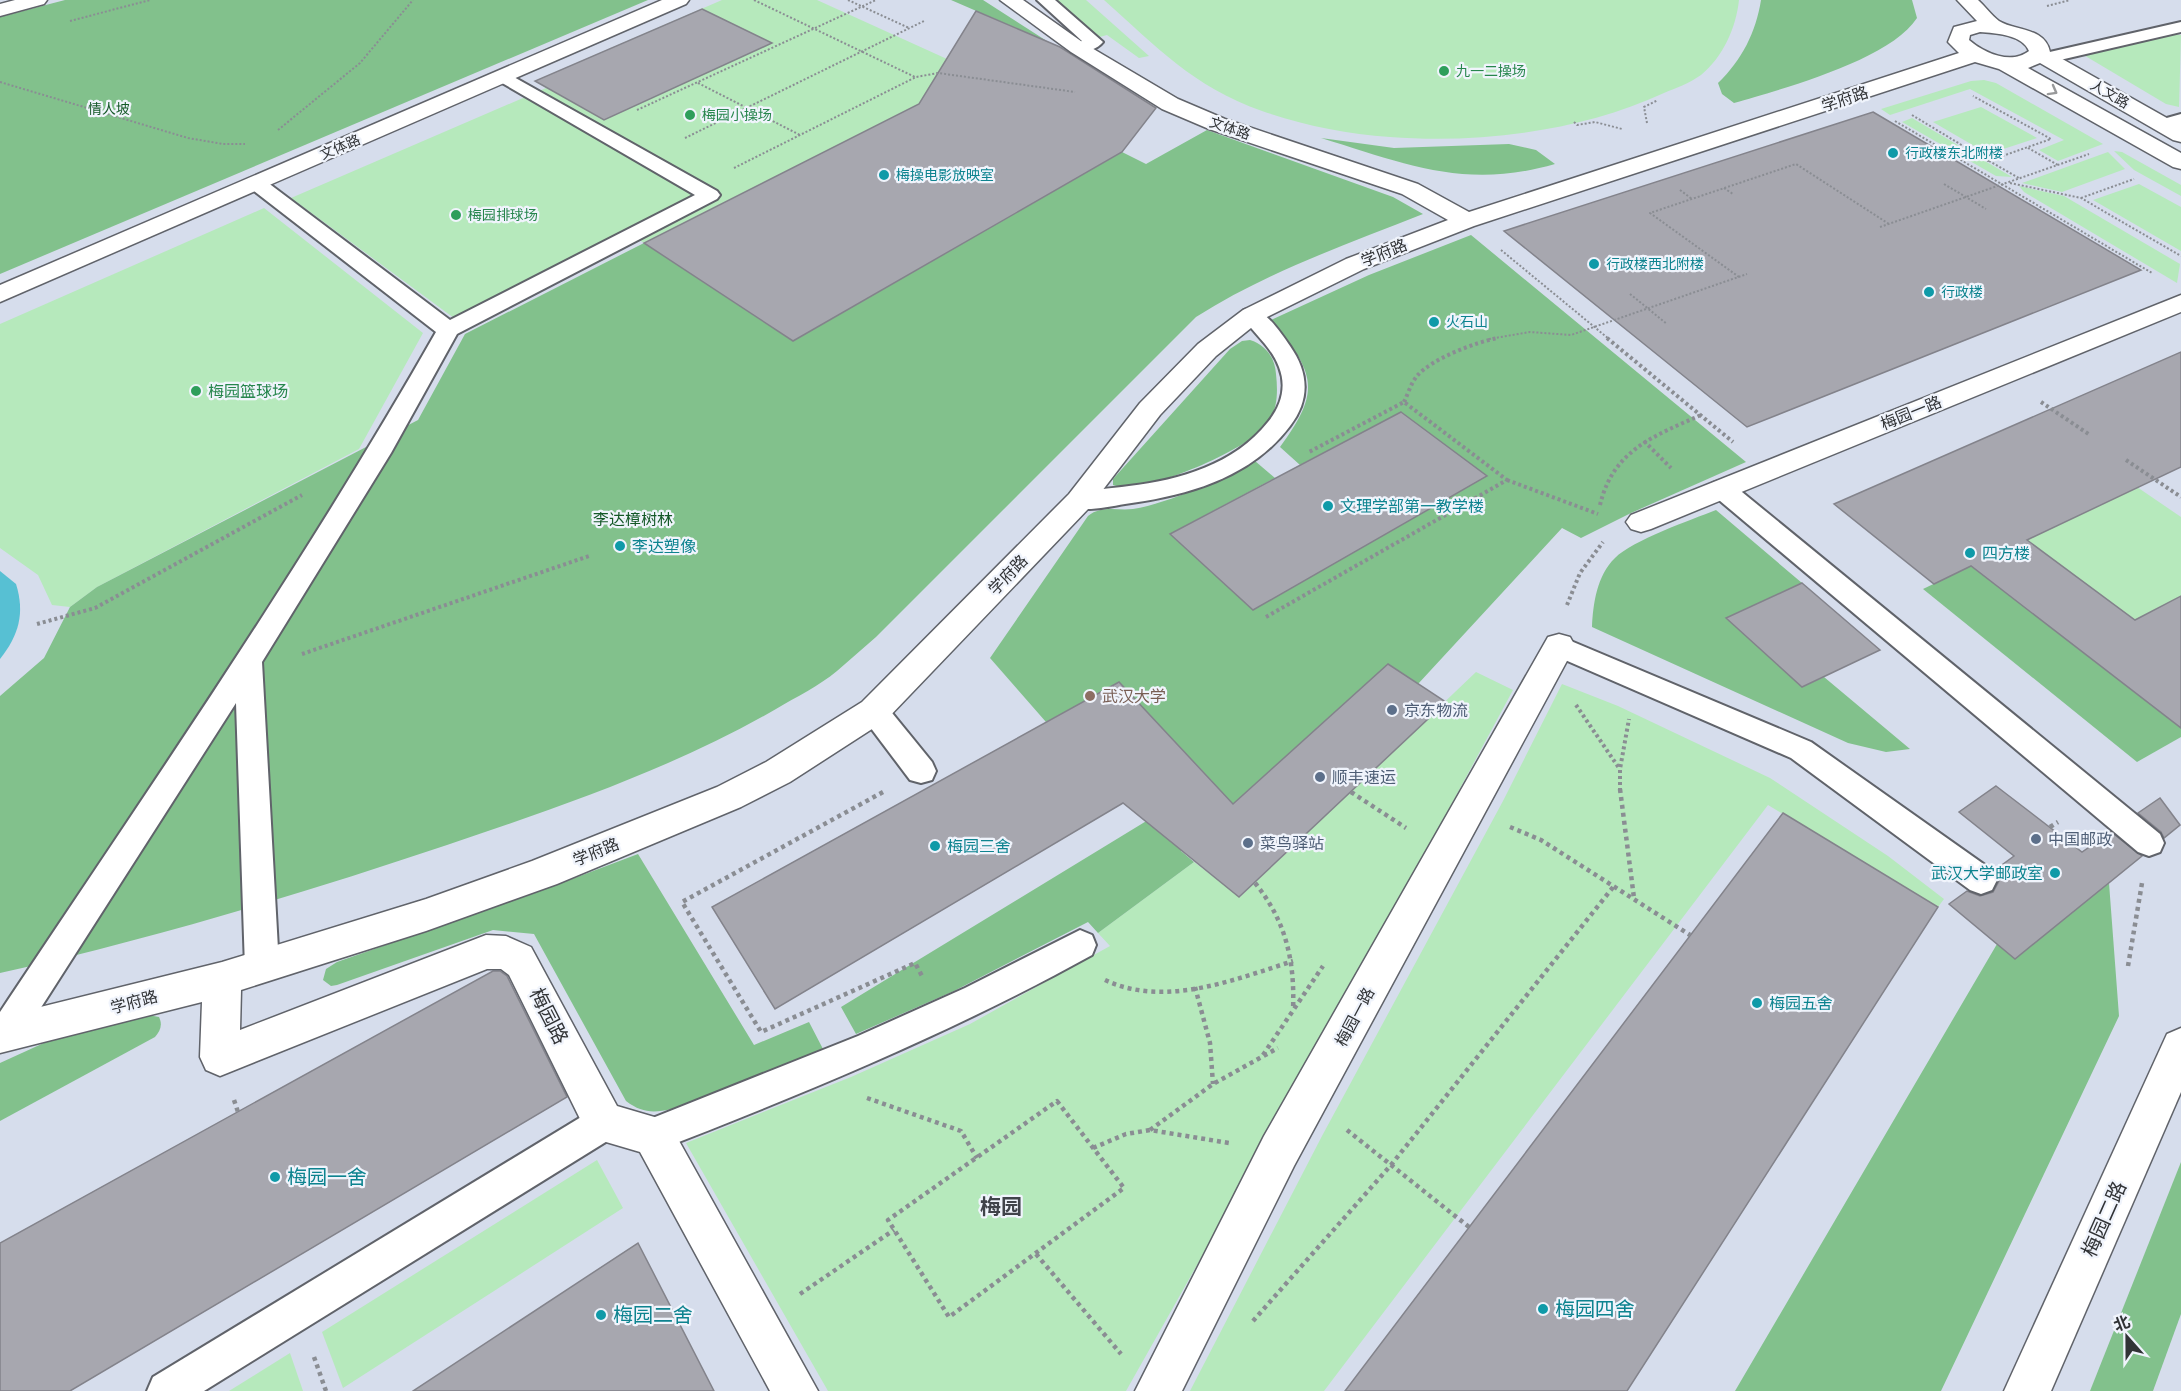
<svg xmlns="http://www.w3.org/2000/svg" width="2181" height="1391" font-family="Raleway,'Noto Sans SC',sans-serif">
	<rect width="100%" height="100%" fill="#e3e7ef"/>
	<rect fill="#d6ddec" x="0" y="0" width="2181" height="1391"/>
	<g fill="#b6e9bc">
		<polygon points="722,0 817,0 947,59 919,104 644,243 625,231 454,318 291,198 546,88 535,81"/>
		<polygon points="1052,0 1086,0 1149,56 1139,58 1107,35 1096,38"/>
		<path d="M1104,0H1739C1736,28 1723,57 1701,75C1690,83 1676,88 1664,93C1582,131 1480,144 1390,137C1346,134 1303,125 1262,111C1192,86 1157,47 1104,0Z"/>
		<polygon points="2169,34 2181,35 2179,107 2166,104 2082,54"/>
		<polygon points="1984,80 1996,83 2103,144 2058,161 2039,150 2064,140 1970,89 1890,115 1881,109 1971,81"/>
		<polygon points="1981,107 2037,138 1988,154 1933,122"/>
		<polygon points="1912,118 2012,177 1996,176 1902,122"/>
		<polygon points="2114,151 2122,152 2181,185 2181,196 2134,170"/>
		<polygon points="2108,152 2125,169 2062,192 2022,183"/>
		<polygon points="2139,184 2181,207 2181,251 2093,200"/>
		<polygon points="2019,186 2064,196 2180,264 2177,283 2024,192"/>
		<polygon points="264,208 423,333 359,449 97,587 70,607 52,605 38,575 0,548 0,324"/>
		<polygon points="2137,487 2181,517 2181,596 2135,620 2027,540"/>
		<polygon points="1476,672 1513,690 1338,1015 1126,1391 828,1391 686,1143 851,1077 970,1024 1110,946 1098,933 1194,862 1240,897"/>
		<polygon points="1562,684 1618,706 1770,778 1888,856 1944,899 1938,907 1768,805 1324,1391 1190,1391 1322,1136 1503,801"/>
		<polygon points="597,1160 623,1208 343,1388 322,1332"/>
		<polygon points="290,1353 303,1391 229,1391"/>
	</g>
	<g fill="#82c18c">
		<polygon points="65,0 648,0 0,274 0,17"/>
		<polygon points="951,0 983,0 1106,79 1011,26"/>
		<path d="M1761,0H1912L1917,18C1890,60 1782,89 1734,103L1722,94L1718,83C1742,60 1756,32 1761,0Z"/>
		<path d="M1207,130L1393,197L1423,214C1345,245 1267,272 1196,317L876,637C863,648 850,660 837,671C819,686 796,697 776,709C674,768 559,807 447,845C301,894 151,939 0,973V696L44,658L70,607L97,587L418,420L465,334L644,243L793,341L1122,152L1146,164Z"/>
		<path d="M1321,138L1394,148L1509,144L1536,150L1555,164C1465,190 1406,164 1321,138Z"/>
		<path d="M1471,235L1746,462L1631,513L1581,538L1562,528L1418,684L1388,665L1181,851L1194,862L1098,933L1088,922L954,991L856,1034L841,1007L1212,781L1119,683L1046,722L990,658L1088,516C1102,505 1117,511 1133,509C1171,503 1221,478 1255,461L1275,478L1170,534L1253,610L1401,412L1300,465L1280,447C1322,390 1315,373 1271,320L1369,275Z"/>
		<path d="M1250,340C1266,345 1275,358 1276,374C1278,392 1278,412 1265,427C1244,451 1142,496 1113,485V479L1230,349L1242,341Z"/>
		<path d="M1716,510L1802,583L1727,618L1802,687L1824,677L1910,749L1886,752L1848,743L1592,627C1593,604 1597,575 1615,558C1633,540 1691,520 1716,510Z"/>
		<polygon points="1971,566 2181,728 2181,737 2137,762 1923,589"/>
		<path d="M638,854L754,1045L809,1022L823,1049L672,1109C653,1113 642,1113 626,1101L534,934L493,930L337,985L331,986L323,980L326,969L337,962L535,893Z"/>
		<polygon points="2109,883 2119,1016 1941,1391 1735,1391 1997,944 2015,958"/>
		<path d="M148,1015L159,1017C163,1025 160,1031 155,1037L0,1121V1063L46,1042Z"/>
		<polygon points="2181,1162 2181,1314 2153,1391 2090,1391"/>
	</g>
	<path fill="#57c0d3" d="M0,571L16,584C25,613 19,635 0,659Z"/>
	<g fill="#a7a7af" stroke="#83838b" stroke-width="1.5">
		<polygon points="702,9 772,43 604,120 535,81"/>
		<polygon points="976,11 1060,47 1156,108 1122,152 793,341 644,243 919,104"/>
		<polygon points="1873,112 2141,270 1747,427 1504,231"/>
		<polygon points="2181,352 2181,467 2027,540 2135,620 2181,596 2181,728 1971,566 1934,584 1834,504"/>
		<polygon points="1401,412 1487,476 1253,610 1170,534"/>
		<polygon points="1802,583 1880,650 1802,687 1726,618"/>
		<polygon points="1388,664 1446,702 1239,897 1123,803 775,1009 712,907 1119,682 1233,804"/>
		<polygon points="1996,786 2082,852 2111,832 2142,856 2015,959 1949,904 1967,891 1980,896 1993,892 1999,881 1995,870 2014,856 1959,812"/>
		<polygon points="2160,798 2180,825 2164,838 2161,832 2138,813"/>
		<polygon points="1783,813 1938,907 1627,1391 1345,1391"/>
		<polygon points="493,971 500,971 507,976 567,1097 70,1391 0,1391 0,1243"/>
		<polygon points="638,1243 714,1391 413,1391"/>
	</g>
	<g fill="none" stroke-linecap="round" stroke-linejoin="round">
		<defs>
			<g id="service">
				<path d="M1037,0H1055L1103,42C1097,50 1081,54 1072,52L1069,48L1082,41Z"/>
				<polygon points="2181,22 2181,32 2047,63 2038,58 2041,54"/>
				<path d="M503,71L717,191L720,195L717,199L457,334L391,453L262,662L279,967L274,978L262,982L250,978L245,967L236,703L17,1045L5,1050L0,1048V1012C149,788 303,566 436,332L249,187L246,183L249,179H263L450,320L695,195L497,80L494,76Z"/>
				<polygon points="2181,114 2181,126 2163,131 2153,125 2156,121"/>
				<path d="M1252,308C1267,312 1281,333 1290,346C1309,373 1310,400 1290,426C1251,478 1187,496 1125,504C1107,507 1087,512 1070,507L1066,501L1070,495C1089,489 1110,489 1129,486C1180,480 1235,464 1268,422C1281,406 1287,387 1279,367C1271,346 1253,333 1241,315L1244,310Z"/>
				<polygon points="1722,480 1731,483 2160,834 2164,843 2160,852 2149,856 2138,852 1713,495 1709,489 1713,483"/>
				<polygon points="1559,636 1811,742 1992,870 1997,880 1992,890 1981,894 1970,890 1791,758 1549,653 1545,646 1549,639"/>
				<polygon points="874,700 884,703 932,762 936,771 932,780 921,783 910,780 864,719 860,711 864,703"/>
				<path d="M1080,930L1092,935L1096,945L1092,955C951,1033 803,1094 653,1152L640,1147L635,1135L640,1123L858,1036L965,988Z"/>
				<polygon points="604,1106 617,1111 622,1123 617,1135 204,1391 147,1391 153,1377 591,1111"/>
			</g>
			<g id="minor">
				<polygon points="15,0 47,0 44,4 0,16 0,4"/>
				<polygon points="662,0 689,0 686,4 0,302 0,285"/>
				<path d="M1000,0H1023L1085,44L1178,99L1225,119L1418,184L1469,212L1959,53L1948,42L1954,27L1977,21L1957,0H1978C1985,6 1991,15 1999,21C2015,31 2045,27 2050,52L2181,126V142L2173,140L2040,63L2028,68L2181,153V169L2173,167L1999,69L1975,62L1474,226L1364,269L1261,320L1216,356L1160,415L1089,508L886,720L790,782L741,807L557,884L426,931L241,990L240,1030L486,935L506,936L531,947L617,1106L668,1121L818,1391H770L640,1152L589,1137L509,975L501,969H487L220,1076L206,1070L200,1057L202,1002L0,1053V1017L222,962L426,899L532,861L717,787L766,762L862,702L1069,494L1140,403L1198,344L1243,310L1346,259L1448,220L1402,194L1209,129L1162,109L1071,52ZM1980,32C1996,33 2023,35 2029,51C2011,65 1984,53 1969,40L1970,35Z"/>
				<polygon points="2181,295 2181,312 1651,529 1641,532 1631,529 1626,522 1631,515"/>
				<polygon points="1559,634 1570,637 1575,646 1294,1166 1182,1391 1135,1391 1264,1136 1548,637"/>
				<polygon points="2181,1028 2181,1092 2051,1391 2004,1391 2167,1034"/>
			</g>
		</defs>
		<use href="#service" stroke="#60636a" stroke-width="4"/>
		<use href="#minor" stroke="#60636a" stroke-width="3"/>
		<g stroke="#8a8d93" stroke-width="2" stroke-dasharray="2 2" stroke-linecap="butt">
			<polyline points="754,0 915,77"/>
			<polyline points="848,0 909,28"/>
			<polyline points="2047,6 2070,0"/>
			<polyline points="70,21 150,0"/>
			<polyline points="0,82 188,138 223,144 245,144"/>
			<polyline points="698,83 800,135"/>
			<polyline points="637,110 876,0"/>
			<polyline points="1912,115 1988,161 2051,139 1973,96"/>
			<polyline points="1895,121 2152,273"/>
			<polyline points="1574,122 1577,125 1595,122 1622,129"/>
			<polyline points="1647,123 1644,107 1658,100"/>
			<polyline points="278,130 360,63 413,0"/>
			<polyline points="685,138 924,21"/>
			<polyline points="2028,148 2058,165"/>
			<polyline points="1989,161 2019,178"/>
			<polyline points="734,168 916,77 938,73 1075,92"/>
			<polyline points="2010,183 2081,198 2181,256"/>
			<polyline points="1944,184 1986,209"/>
			<polyline points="1724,188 1733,194"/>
			<polyline points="1680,190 1692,199"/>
			<polyline points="2081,198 2134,179"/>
			<polyline points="1880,227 2089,154"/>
			<polyline points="1501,250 1609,339"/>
			<polyline points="1739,277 1650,213 1796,164 1889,224"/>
			<polyline points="1630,294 1667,324"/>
			<polyline points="1489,339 1530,332 1571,335 1747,274"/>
		</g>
		<g stroke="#8a8d93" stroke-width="4" stroke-dasharray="3 3" stroke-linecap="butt">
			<polyline points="1607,338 1733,442"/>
			<path d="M1404,402C1408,394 1411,383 1417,376C1431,359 1476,342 1498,338"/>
			<polyline points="2041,402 2090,435"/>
			<polyline points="1644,441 1671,468"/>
			<polyline points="2126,460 2181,497"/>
			<polyline points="1507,480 1598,514"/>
			<path d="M1600,505C1613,450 1654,436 1701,415"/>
			<polyline points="1567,605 1580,573 1603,542"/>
			<polyline points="1266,617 1507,480 1404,402 1309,452"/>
			<polyline points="37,624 95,608 302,495"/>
			<polyline points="302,654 589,556"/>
			<polyline points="1576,705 1619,768"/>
			<polyline points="1620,791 1620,769 1629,719"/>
		</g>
		<g stroke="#8a8d93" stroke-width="4.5" stroke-dasharray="4 4" stroke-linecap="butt">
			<polyline points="1620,789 1634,898"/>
			<polyline points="883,792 682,902 761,1032 915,963 922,976"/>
			<polyline points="1351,792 1406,828"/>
			<polyline points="1510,827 1541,840 1690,935"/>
			<polyline points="2050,827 2058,822"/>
			<path d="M1255,883C1286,921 1295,961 1293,1010"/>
			<polyline points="2128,966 2142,883"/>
			<path d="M1105,980C1164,1008 1234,980 1293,961"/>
			<polyline points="1195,987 1210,1043 1213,1084"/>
			<polyline points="1263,1055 1323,966"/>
			<polyline points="867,1098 961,1131 977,1158"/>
			<polyline points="234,1100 238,1112"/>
			<polygon points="1057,1101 1124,1188 949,1317 888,1220"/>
			<polyline points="1150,1130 1213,1084 1278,1048"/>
			<polyline points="1347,1130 1469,1227"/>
			<polyline points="1093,1148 1126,1134 1150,1130 1229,1143"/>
			<polyline points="1036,1254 1121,1354"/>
			<polyline points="800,1294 894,1230"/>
			<polyline points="1253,1321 1391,1165 1614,886"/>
			<polyline points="314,1357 326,1391"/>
		</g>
		<use href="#service" fill="#fff" fill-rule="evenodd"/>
		<use href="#minor" fill="#fff" fill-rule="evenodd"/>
	</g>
	<defs><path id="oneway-chevron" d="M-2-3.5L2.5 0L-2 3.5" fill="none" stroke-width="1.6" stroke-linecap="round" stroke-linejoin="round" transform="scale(1.5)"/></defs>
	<use stroke="#98999a" href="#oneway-chevron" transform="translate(2053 91) rotate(29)"/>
	<g fill="#2e9e5b" stroke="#f0f4fc" stroke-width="2">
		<circle cx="1444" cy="71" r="6"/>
		<circle cx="690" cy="115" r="6"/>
		<circle cx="456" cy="215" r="6"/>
		<circle cx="196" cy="391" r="6"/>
	</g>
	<g fill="#0f9aa8" stroke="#f0f4fc" stroke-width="2">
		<circle cx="1893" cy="153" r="6"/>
		<circle cx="884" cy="175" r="6"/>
		<circle cx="1594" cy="264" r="6"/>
		<circle cx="1929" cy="292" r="6"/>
		<circle cx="1434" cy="322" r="6"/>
		<circle cx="1328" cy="506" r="6"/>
		<circle cx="620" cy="546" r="6"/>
		<circle cx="1970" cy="553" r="6"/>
		<circle cx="935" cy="846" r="6"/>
		<circle cx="2055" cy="873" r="6"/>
		<circle cx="1757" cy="1003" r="6"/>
		<circle cx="275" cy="1177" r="6"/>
		<circle cx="1543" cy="1309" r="6"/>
		<circle cx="601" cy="1315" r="6"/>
	</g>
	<circle fill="#8d6e63" stroke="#f0f4fc" stroke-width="2" cx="1090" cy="696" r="6"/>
	<g fill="#5c6f8a" stroke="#f0f4fc" stroke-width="2">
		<circle cx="1392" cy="710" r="6"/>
		<circle cx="1320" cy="777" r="6"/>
		<circle cx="2036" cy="839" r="6"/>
		<circle cx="1248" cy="843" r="6"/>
	</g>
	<g text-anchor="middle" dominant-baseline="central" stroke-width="4.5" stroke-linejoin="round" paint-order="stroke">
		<g font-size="14" fill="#27864d" stroke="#f0f4fc" text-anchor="start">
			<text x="1456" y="71">九一二操场</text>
			<text x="702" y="115">梅园小操场</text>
			<text x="468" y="215">梅园排球场</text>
		</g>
		<g font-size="14" fill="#313336" stroke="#f0f4fc">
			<text transform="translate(2110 94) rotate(30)">人文路</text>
			<text transform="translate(1230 128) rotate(19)">文体路</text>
			<text transform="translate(340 147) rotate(-23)">文体路</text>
		</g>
		<g font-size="14" fill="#155928" stroke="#f0f4fc">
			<text x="109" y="109">情人坡</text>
		</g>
		<g font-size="14" fill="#0d838f" stroke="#f0f4fc" text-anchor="start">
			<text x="1905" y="153">行政楼东北附楼</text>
			<text x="896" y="175">梅操电影放映室</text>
			<text x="1606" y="264">行政楼西北附楼</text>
			<text x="1941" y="292">行政楼</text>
			<text x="1446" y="322">火石山</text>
		</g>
		<g font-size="16" fill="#313336" stroke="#f0f4fc">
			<text transform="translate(1845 99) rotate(-18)">学府路</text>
			<text transform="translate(1384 253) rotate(-22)">学府路</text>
			<text transform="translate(1911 413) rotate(-22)">梅园一路</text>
			<text transform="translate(1008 575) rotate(-46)">学府路</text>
			<text transform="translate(596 852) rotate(-22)">学府路</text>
			<text transform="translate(134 1002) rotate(-15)">学府路</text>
			<text transform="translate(1355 1017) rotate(-62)">梅园一路</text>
		</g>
		<g font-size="16" fill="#27864d" stroke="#f0f4fc" text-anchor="start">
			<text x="208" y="391">梅园篮球场</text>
		</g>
		<g font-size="16" fill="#0d838f" stroke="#f0f4fc" text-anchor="start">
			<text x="1340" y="506">文理学部第一教学楼</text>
			<text x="632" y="546">李达塑像</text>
			<text x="1982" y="553">四方楼</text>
			<text x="947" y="846">梅园三舍</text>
			<text x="2043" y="873" text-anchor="end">武汉大学邮政室</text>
			<text x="1769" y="1003">梅园五舍</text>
		</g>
		<g font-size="16" fill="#155928" stroke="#f0f4fc">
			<text x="633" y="519">李达樟树林</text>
		</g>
		<g font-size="16" fill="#785e54" stroke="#f0f4fc" text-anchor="start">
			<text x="1102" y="696">武汉大学</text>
		</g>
		<g font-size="16" fill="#4e5e75" stroke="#f0f4fc" text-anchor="start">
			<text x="1404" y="710">京东物流</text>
			<text x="1332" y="777">顺丰速运</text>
			<text x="2048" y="839">中国邮政</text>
			<text x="1260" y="843">菜鸟驿站</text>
		</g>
		<g font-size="20" fill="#313336" stroke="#f0f4fc">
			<text transform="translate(549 1016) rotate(63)">梅园路</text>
			<text transform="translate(2104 1219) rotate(-66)">梅园二路</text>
		</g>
		<g font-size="20" fill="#0d838f" stroke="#f0f4fc" text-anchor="start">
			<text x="287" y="1177">梅园一舍</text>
			<text x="1555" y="1309">梅园四舍</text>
			<text x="613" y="1315">梅园二舍</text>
		</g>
		<g font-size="21" font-weight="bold" fill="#40434a" stroke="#f0f4fc">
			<text x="1001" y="1206">梅园</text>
		</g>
	</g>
	<g transform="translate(2127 1337) rotate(339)" stroke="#f0f4fc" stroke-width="4.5" paint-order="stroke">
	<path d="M0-4.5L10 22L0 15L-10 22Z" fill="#313336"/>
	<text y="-9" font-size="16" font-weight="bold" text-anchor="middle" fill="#313336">北</text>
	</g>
</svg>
